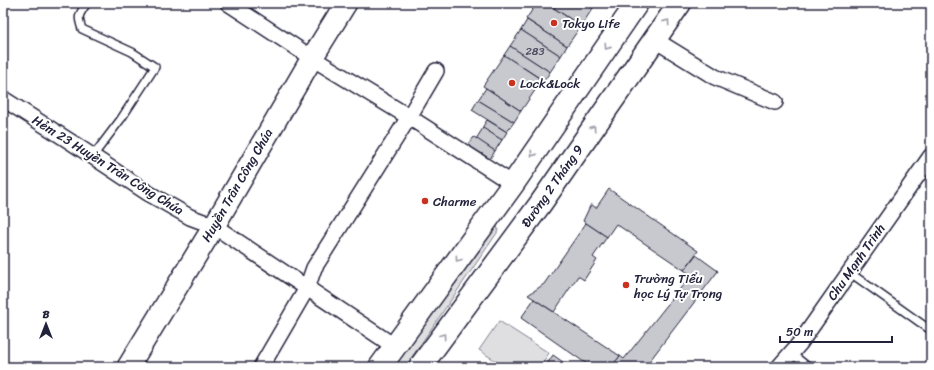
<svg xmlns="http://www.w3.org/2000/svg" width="934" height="370" font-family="Sriracha,sans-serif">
	<rect width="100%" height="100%" fill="#fff"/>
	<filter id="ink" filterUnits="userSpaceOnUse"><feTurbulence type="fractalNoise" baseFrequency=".025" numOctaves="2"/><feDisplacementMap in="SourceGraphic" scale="8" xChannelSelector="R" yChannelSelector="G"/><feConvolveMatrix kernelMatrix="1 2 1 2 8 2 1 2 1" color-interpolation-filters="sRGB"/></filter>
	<g filter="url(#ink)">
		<g fill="#dfdfe2" stroke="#80808e">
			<polygon points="494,224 497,226 498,229 497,233 405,367 391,367"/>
			<polygon points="499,321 549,353 540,367 505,367 479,350"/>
		</g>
		<g fill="#c8c8cf" stroke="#22223b">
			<polygon points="537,3 546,3 581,26 567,46 526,19"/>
			<polygon points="558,3 586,3 593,8 581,26 554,8"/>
			<polygon points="586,3 596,3 593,8"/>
			<polygon points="527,20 567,46 561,56 521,30"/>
			<polygon points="521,30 561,56 550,72 510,46"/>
			<polygon points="510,46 550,72 544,81 504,55"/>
			<polygon points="504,55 542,80 521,111 483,86"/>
			<polygon points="486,88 521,111 514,122 478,100"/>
			<polygon points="478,100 514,122 507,132 472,110"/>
			<polygon points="487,120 507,132 502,140 482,128"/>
			<polygon points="483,128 502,140 495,151 476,139"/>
			<polygon points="474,137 495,151 490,159 468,145"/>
			<polygon points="609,189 698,251 684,270 616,224 607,237 583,221 591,204 596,208"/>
			<polygon points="586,223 607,237 593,257 597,260 584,280 578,276 554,312 528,295 544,284"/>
			<polygon points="696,255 718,271 645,367 611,367 620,356 624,359 691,275 684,270"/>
			<polygon points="534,299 620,356 611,367 591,367 521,318"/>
			<polygon points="553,355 570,367 545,367"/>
		</g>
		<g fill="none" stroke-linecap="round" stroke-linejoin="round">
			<defs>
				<g id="lane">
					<path d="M87,3C79,15 77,15 82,29L132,52L155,67L121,119L93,156"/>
					<polyline points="849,272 929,329"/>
					<polyline points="792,354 808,367"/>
				</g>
				<g id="street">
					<polyline points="228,3 312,58 409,117 513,184"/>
					<polyline points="655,40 715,77 775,102"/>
					<polyline points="5,100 71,142 148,193 190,217 214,226 394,346"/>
					<polyline points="261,367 307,288 314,268 409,117 436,71"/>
					<polyline points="779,367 800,343 931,156"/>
				</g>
				<polyline id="secondary" points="128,367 214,226 312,58 346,3"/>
				<g id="primary">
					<polyline points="380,367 513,184 637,3"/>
					<polyline points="420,367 541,203 680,3"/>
				</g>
			</defs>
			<use href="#lane" stroke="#22223b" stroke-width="10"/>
			<use href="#street" stroke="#22223b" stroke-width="18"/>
			<use href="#secondary" stroke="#22223b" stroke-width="24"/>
			<use href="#primary" stroke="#22223b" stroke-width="25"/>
			<use href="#lane" stroke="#fff" stroke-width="7"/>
			<use href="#street" stroke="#fff" stroke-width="15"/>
			<use href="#secondary" stroke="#fff" stroke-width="21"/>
			<use href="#primary" stroke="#fff" stroke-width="22"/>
		</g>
		<defs><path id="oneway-chevron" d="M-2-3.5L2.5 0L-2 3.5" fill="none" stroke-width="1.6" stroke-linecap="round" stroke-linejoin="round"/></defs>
		<g stroke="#9c9ca7">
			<use href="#oneway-chevron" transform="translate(667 22) rotate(-55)"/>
			<use href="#oneway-chevron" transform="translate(607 47) rotate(125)"/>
			<use href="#oneway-chevron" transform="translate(593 128) rotate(-55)"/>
			<use href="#oneway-chevron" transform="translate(533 154) rotate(125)"/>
			<use href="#oneway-chevron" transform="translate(458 259) rotate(126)"/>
			<use href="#oneway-chevron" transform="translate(443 336) rotate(-54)"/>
		</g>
	</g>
	<g fill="#c8321e" stroke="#fff" stroke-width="1.5">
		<circle cx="554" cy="23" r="4"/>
		<circle cx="512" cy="83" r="4"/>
		<circle cx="425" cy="201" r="4"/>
		<circle cx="626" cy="285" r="4"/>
	</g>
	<g text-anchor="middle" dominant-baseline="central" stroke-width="4" stroke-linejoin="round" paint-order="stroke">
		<g font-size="11" fill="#4c4c60">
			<text x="535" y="51">283</text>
		</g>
		<g font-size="13" fill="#22223b" stroke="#fff" text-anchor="start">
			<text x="562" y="23">Tokyo Life</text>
			<text x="520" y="83">Lock&amp;Lock</text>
			<text x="433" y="201">Charme</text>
			<text x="634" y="278">Trường Tiểu<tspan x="634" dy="15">học Lý Tự Trọng</tspan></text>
		</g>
		<g font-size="13" fill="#22223b" stroke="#fff">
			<text transform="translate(108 165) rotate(32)">Hẻm 23 Huyền Trân Công Chúa</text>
			<text transform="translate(237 185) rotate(-60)">Huyền Trân Công Chúa</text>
			<text transform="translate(552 186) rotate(-55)">Đường 2 Tháng 9</text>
			<text transform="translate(856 262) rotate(-55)">Chu Mạnh Trinh</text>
		</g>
	</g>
	<rect width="934" height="370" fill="none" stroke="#fff" stroke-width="16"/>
	<rect x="8" y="8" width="918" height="354" fill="none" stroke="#22223b" stroke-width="1.5" filter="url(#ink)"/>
	<g transform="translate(46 324)" stroke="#ffffff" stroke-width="3" paint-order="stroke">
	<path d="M0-3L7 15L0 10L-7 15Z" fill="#22223b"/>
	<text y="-6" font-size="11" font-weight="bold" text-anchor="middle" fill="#22223b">B</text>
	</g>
	<path d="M780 336v6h112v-6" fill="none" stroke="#22223b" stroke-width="2"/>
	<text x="786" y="336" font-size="12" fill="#22223b" stroke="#ffffff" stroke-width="3" paint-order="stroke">50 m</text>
</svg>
